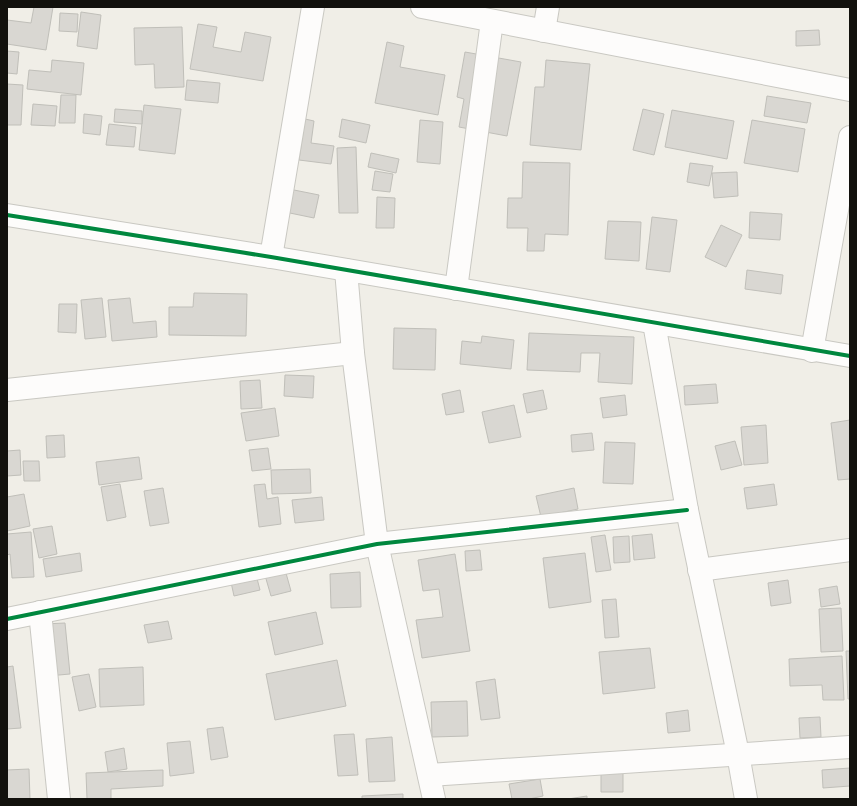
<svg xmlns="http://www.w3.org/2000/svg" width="857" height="806" font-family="Overpass,sans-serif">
	<rect width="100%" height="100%" fill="#f0eee7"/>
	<g fill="#d9d7d2" stroke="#c0bfb9">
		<polygon points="34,7 53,7 46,50 7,44 7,20 31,23"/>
		<polygon points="81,12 101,15 97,49 77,46"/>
		<polygon points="60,13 78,14 77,32 59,31"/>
		<polygon points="198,24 217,27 213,47 241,52 245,32 271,37 263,81 190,69"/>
		<polygon points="182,27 184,87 155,88 154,64 135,65 134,28"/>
		<polygon points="819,30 820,45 796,46 796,31"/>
		<polygon points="387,42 404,46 400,67 445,75 438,115 375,103"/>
		<polygon points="7,51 19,52 17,74 7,73"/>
		<polygon points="465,52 521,62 507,136 459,127 464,99 457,97"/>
		<polygon points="52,60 84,63 81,95 27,89 29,70 51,72"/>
		<polygon points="546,60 590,64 581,150 530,145 535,87 544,87"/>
		<polygon points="187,80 220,83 218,103 185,100"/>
		<polygon points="7,84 23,85 21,125 7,125"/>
		<polygon points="61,95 76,95 75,123 59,123"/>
		<polygon points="767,96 811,103 807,123 764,116"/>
		<polygon points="33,104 57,106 55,126 31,125"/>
		<polygon points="144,105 181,109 175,154 139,150"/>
		<polygon points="115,109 142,111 142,124 114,122"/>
		<polygon points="643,109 664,114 654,155 633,150"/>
		<polygon points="672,110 734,121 727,159 665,147"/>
		<polygon points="84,114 102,116 100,135 83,133"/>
		<polygon points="305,119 314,121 311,143 334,146 331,164 299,160"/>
		<polygon points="342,119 370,125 366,143 339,137"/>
		<polygon points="420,120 443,122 440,164 417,162"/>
		<polygon points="752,120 805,129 798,172 744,163"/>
		<polygon points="109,124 136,127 134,147 106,145"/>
		<polygon points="356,147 358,213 339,213 337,148"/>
		<polygon points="371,153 399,159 396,173 368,167"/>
		<polygon points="523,162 570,163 568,235 545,234 544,251 527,251 528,228 507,228 508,198 522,198"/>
		<polygon points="690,163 713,166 709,186 687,182"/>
		<polygon points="375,171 393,174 390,192 372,190"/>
		<polygon points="737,172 738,196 714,198 712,173"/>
		<polygon points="289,189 319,195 314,218 285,212"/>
		<polygon points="377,197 395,198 394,228 376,228"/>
		<polygon points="750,212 782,214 780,240 749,238"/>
		<polygon points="652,217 677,220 670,272 646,269"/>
		<polygon points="608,221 641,222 639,261 605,259"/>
		<polygon points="721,225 742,235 726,267 705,257"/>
		<polygon points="747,270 783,275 781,294 745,289"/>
		<polygon points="194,293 247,294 246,336 169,335 169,307 193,307"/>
		<polygon points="102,298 106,337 85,339 81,300"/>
		<polygon points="130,298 133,323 156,321 157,337 112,341 108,300"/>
		<polygon points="59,304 77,304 76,333 58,332"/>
		<polygon points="394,328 436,329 435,370 393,369"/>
		<polygon points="529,333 634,337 632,384 598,382 600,353 581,353 580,372 527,370"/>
		<polygon points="482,336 514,340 511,369 460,364 462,341 481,343"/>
		<polygon points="285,375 314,376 313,398 284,396"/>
		<polygon points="260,380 262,408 241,409 240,381"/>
		<polygon points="716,384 718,403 685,405 684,386"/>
		<polygon points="460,390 464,412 446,415 442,394"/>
		<polygon points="543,390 547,409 527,413 523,394"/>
		<polygon points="625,395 627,415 603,418 600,398"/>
		<polygon points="514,405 521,437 489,443 482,412"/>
		<polygon points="275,408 279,436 246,441 241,413"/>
		<polygon points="850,420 850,479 838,480 831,423"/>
		<polygon points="766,425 768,463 744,465 741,427"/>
		<polygon points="592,433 594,450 572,452 571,435"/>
		<polygon points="64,435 65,457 47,458 46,436"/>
		<polygon points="735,441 742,465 721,470 715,446"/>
		<polygon points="605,442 635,443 633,484 603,483"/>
		<polygon points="268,448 271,469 252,471 249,450"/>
		<polygon points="20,450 21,475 7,476 7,451"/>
		<polygon points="139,457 142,479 99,485 96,462"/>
		<polygon points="23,461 39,461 40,481 24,481"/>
		<polygon points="310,469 311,493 272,494 271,470"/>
		<polygon points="120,484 126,517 107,521 101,487"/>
		<polygon points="265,484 267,499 278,497 281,524 259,527 254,485"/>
		<polygon points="774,484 777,505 747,509 744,488"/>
		<polygon points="163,488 169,523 150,526 144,491"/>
		<polygon points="574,488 578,509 541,517 536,496"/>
		<polygon points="24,494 30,526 7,531 7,497"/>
		<polygon points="322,497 324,520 295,523 292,500"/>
		<polygon points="52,526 57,554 39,558 33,529"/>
		<polygon points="31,532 34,577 12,578 10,554 7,555 7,534"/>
		<polygon points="652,534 655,558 634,560 632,536"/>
		<polygon points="605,535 611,570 596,572 591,537"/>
		<polygon points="629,536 630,562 614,563 613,537"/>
		<polygon points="480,550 482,570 466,571 465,551"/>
		<polygon points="80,553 82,571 46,577 43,559"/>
		<polygon points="585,553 591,602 549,608 543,558"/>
		<polygon points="455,554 470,651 422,658 416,620 443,617 439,589 423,591 418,560"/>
		<polygon points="284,566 291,591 271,596 264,572"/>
		<polygon points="254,567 260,590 234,596 229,573"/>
		<polygon points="360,572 361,607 331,608 330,574"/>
		<polygon points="788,580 791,603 771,606 768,583"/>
		<polygon points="837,586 840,604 821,607 819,589"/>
		<polygon points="616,599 619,637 605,638 602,600"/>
		<polygon points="841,608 843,651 821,652 819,609"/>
		<polygon points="316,612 323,644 275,655 268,622"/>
		<polygon points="168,621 172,639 148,643 144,625"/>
		<polygon points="65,623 70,674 48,676 44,624"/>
		<polygon points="650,648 655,688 603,694 599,652"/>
		<polygon points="846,651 850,651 850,699 848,699"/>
		<polygon points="842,656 844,700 823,700 822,685 790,686 789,659"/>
		<polygon points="337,660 346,706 275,720 266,674"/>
		<polygon points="13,666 21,728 7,729 7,667"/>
		<polygon points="143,667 144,705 100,707 99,669"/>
		<polygon points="89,674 96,707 79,711 72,677"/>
		<polygon points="495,679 500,718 481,720 476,682"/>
		<polygon points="467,701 468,736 432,737 431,702"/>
		<polygon points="688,710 690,731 668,733 666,713"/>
		<polygon points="820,717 821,737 800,738 799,718"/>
		<polygon points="223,727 228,757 211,760 207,729"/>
		<polygon points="354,734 358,775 338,776 334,735"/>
		<polygon points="392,737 395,781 369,782 366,739"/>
		<polygon points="190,741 194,773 170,776 167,743"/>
		<polygon points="124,748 127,769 108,772 105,752"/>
		<polygon points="850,768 850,786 823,788 822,770"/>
		<polygon points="29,769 30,799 7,799 7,770"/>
		<polygon points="163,770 163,786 111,789 111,799 87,799 86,773"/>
		<polygon points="623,773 623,792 601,792 601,774"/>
		<polygon points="540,779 543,796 529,799 512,799 509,784"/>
		<polygon points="403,794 403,799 362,799 362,796"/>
		<polygon points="587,796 587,799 568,799"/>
	</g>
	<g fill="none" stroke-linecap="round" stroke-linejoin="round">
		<defs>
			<g id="minor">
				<polyline points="422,7 850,90"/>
				<polyline points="544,31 548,7"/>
				<polyline points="7,215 271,257 850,356"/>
				<polyline points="271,257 313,7"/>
				<polyline points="346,270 353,353 377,544 434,799"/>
				<polyline points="456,289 492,21"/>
				<polyline points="654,323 687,510 738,754 746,799"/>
				<polyline points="812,351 850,137"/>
				<polyline points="7,390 353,353"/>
				<polyline points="699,570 850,550"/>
				<polyline points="40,612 59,799"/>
				<polyline points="7,619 377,544 687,510"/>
				<polyline points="429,775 850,747"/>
			</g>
		</defs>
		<use href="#minor" stroke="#c9c8c2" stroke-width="24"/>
		<use href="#minor" stroke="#fdfcfb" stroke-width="22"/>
		<defs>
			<g id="cycleway">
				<polyline points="7,215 271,257 850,356"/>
				<polyline points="7,619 377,544 687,510"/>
			</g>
		</defs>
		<use href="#cycleway" stroke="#fff" stroke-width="6"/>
		<use href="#cycleway" stroke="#00873e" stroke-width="4"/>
	</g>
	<rect width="857" height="806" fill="none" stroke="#12110d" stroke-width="16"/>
</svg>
